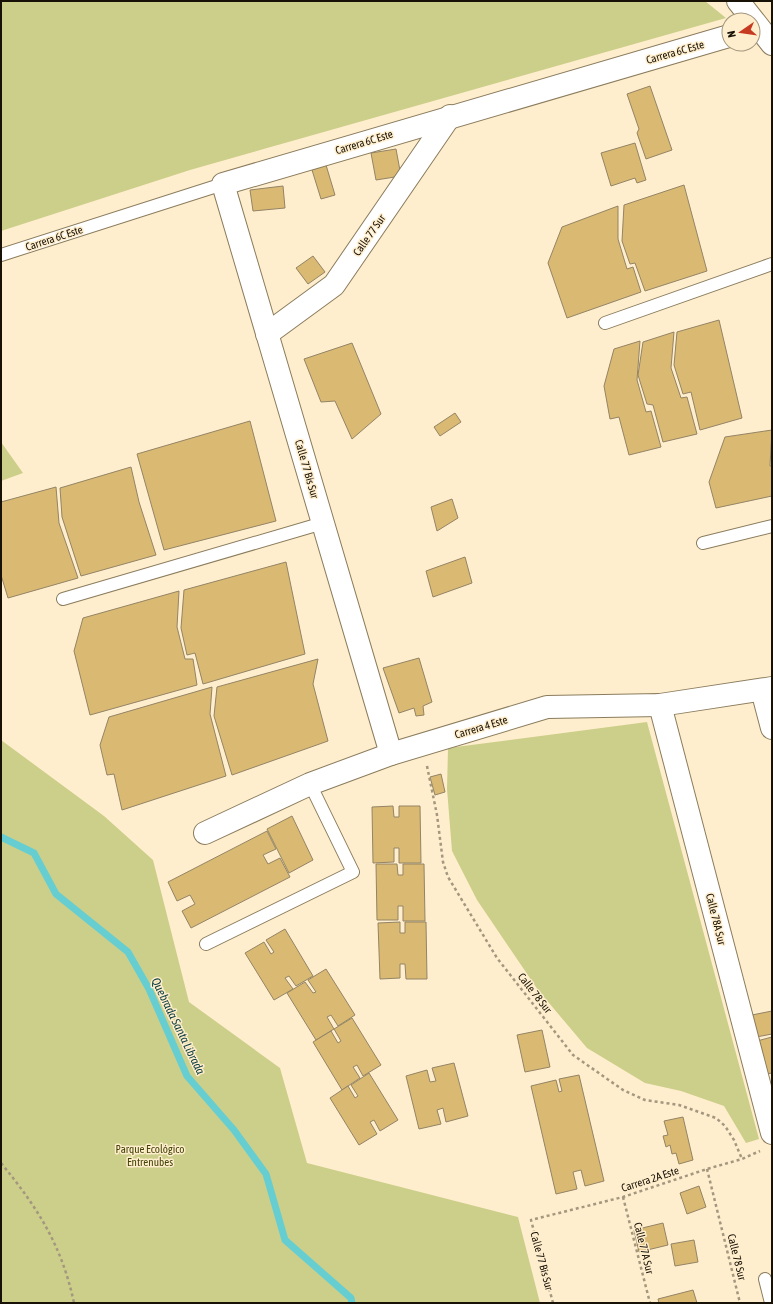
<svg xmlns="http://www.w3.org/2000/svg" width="773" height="1304" font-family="'Asap Condensed',sans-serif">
	<rect width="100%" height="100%" fill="#ffeecd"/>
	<g fill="#cccf8a">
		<polygon points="1,1 705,1 726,18 190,170 1,231"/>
		<polygon points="1,442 23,473 1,481"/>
		<polygon points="647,722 759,1139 746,1143 724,1106 681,1091 645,1083 587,1048 538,990 477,900 452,851 447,789 448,748"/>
		<polygon points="1,740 104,816 153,860 189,1002 280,1068 307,1163 518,1217 540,1303 1,1303"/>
	</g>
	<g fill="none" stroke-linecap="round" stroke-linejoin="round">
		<polyline stroke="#66ced1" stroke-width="7" points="1,837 34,853 56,894 128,952 149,989 187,1076 234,1130 266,1174 285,1240 351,1298 352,1303"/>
	</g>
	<g fill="#dab973" stroke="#938465">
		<polygon points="650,86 672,150 646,159 637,133 639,129 627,94"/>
		<polygon points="635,143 646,180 637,183 635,178 611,186 601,153"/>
		<polygon points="396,149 401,176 376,180 371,153"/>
		<polygon points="326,165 335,195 321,199 312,170"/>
		<polygon points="684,185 707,271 645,291 635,263 630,264 622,241 624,205"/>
		<polygon points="283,186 285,208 253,211 250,190"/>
		<polygon points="618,206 618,239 627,269 633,267 641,292 567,318 548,263 562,227"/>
		<polygon points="313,256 325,272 308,284 296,268"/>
		<polygon points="719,320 742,418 700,430 691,392 683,394 674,365 677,332"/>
		<polygon points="674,332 671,368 681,398 687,397 697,434 663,442 653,405 647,404 638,375 643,342"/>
		<polygon points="640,341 637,380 646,412 651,411 661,447 629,455 619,417 610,419 604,386 614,349"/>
		<polygon points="352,343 381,414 352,439 335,401 321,402 304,359"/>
		<polygon points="455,413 461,422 440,436 434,427"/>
		<polygon points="250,421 276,521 164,550 137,454"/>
		<polygon points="772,430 770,466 772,466 772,496 716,508 709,482 725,437"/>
		<polygon points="131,467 139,502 156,555 81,576 62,517 60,488"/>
		<polygon points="56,487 59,523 78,578 8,598 1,575 1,502"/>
		<polygon points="452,499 458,518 437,531 431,507"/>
		<polygon points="465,557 472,583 433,597 426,571"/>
		<polygon points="286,562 305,654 203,684 195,653 187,655 181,628 184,590"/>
		<polygon points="179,591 177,627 185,659 193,659 197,685 90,715 74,651 83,618"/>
		<polygon points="419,658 432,702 423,706 424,715 416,716 414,708 399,713 383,668"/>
		<polygon points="318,659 313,684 328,741 232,775 214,716 217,687"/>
		<polygon points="212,687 210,714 226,776 122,810 114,774 107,775 100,745 109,717"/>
		<polygon points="441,774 445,792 435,795 430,777"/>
		<polygon points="393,806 394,817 399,817 399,806 420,806 421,863 399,863 399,848 394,848 394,862 373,863 372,807"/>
		<polygon points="292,816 313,860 289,873 267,829"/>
		<polygon points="267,831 276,849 263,855 268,864 280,858 290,877 191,928 182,911 195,904 190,895 177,901 168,882"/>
		<polygon points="376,864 397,864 398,875 403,875 403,864 424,864 425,921 403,921 403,906 398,906 398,920 377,920"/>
		<polygon points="400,922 400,933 405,933 405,922 426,922 427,979 406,979 405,964 400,964 400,978 380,979 378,923"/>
		<polygon points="285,929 313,976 296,986 289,976 285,978 293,989 274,1000 245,953 264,942 271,954 274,952 266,940"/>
		<polygon points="326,969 355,1015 338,1026 331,1015 327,1017 334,1029 316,1040 287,993 305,982 313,993 316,992 308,980"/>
		<polygon points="772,1011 772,1034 751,1038 747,1016"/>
		<polygon points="352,1018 381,1065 363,1076 357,1065 353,1067 360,1078 342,1090 313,1042 331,1031 338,1043 341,1041 334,1029"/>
		<polygon points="542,1030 550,1067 525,1072 517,1035"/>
		<polygon points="772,1037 772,1073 766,1074 757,1041"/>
		<polygon points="454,1063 468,1116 446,1122 443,1108 437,1110 441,1124 419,1129 406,1076 427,1070 430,1082 436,1081 432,1068"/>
		<polygon points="369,1073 398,1120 380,1131 374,1120 370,1122 377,1134 359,1145 330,1098 348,1086 355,1098 358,1096 351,1085"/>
		<polygon points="579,1075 604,1181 585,1186 581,1170 573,1172 577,1189 556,1194 531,1086 556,1080 559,1092 562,1091 559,1079"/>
		<polygon points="683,1117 693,1160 679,1164 676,1153 672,1154 670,1145 666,1147 663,1136 668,1135 664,1121"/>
		<polygon points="699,1186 706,1207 687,1214 680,1193"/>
		<polygon points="663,1223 668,1245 639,1252 634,1230"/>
		<polygon points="694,1240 698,1262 675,1266 671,1244"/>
		<polygon points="693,1290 697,1303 659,1303 658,1299"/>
	</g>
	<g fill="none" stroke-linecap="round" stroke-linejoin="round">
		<defs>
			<g id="lane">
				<polyline points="1,255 223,184"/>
				<polyline points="605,323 772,264"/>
				<polyline points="703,543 772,526"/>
				<polyline points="63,599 323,523"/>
				<polyline points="206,944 353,872 310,784"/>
				<polyline points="765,1279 771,1303"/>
			</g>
			<g id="street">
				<polyline points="738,1 772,44"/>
				<polyline points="267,334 334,285 450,116"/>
				<polyline points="762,690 772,728"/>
				<polyline points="660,705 772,1133"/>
				<polyline points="391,754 223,184 729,36"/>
				<polyline points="205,833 310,784 391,754 547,707 660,705 772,688"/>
			</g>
		</defs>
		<use href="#lane" stroke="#8a7c5d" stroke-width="14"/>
		<use href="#street" stroke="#8a7c5d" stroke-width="24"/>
		<g stroke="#a4977f" stroke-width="2.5" stroke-dasharray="3 3" stroke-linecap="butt">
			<polyline points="427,766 437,815 443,862 448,877 497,958 573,1055 623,1090 645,1100 679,1105 716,1118 725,1126 734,1140 742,1159"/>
			<path d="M1,1163C38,1208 62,1246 74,1303"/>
			<polyline points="707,1169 740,1303"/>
			<polyline points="623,1197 650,1303"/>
			<polyline points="553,1303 531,1220 623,1197 707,1169 742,1159 760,1151"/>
		</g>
		<use href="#lane" stroke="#fff" stroke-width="12"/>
		<use href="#street" stroke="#fff" stroke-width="22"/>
	</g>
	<g text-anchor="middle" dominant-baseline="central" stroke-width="3" stroke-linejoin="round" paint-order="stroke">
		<g font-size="11" fill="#171106" stroke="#ffeecd">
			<text transform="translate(675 52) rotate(-16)">Carrera 6C Este</text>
			<text transform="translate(364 142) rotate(-17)">Carrera 6C Este</text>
			<text transform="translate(369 235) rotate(-55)">Calle 77 Sur</text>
			<text transform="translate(54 238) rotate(-18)">Carrera 6C Este</text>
			<text transform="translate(307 469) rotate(74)">Calle 77 Bis Sur</text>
			<text transform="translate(481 727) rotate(-17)">Carrera 4 Este</text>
			<text transform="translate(716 919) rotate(76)">Calle 78A Sur</text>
			<text transform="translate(535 993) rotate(52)">Calle 78 Sur</text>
			<text transform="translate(650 1179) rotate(-18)">Carrera 2A Este</text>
			<text transform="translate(644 1248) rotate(76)">Calle 77A Sur</text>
			<text transform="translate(737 1257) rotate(76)">Calle 78 Sur</text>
			<text transform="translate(542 1261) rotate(75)">Calle 77 Bis Sur</text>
		</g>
		<g font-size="11" fill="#404105" stroke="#ffeecd">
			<text x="150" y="1149">Parque Ecológico<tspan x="150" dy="13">Entrenubes</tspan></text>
		</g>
		<g font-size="12" font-style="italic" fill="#0e3f40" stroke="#ffeecd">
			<text transform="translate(178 1026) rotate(64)">Quebrada Santa Librada</text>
		</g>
	</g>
	<rect width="773" height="1304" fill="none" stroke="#171106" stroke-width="4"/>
	<g transform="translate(741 32) rotate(257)"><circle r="19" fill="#ffeecd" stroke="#a2967d"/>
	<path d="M0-3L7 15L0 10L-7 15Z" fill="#c53a20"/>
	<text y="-6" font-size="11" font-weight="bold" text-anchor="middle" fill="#171106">N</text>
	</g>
</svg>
